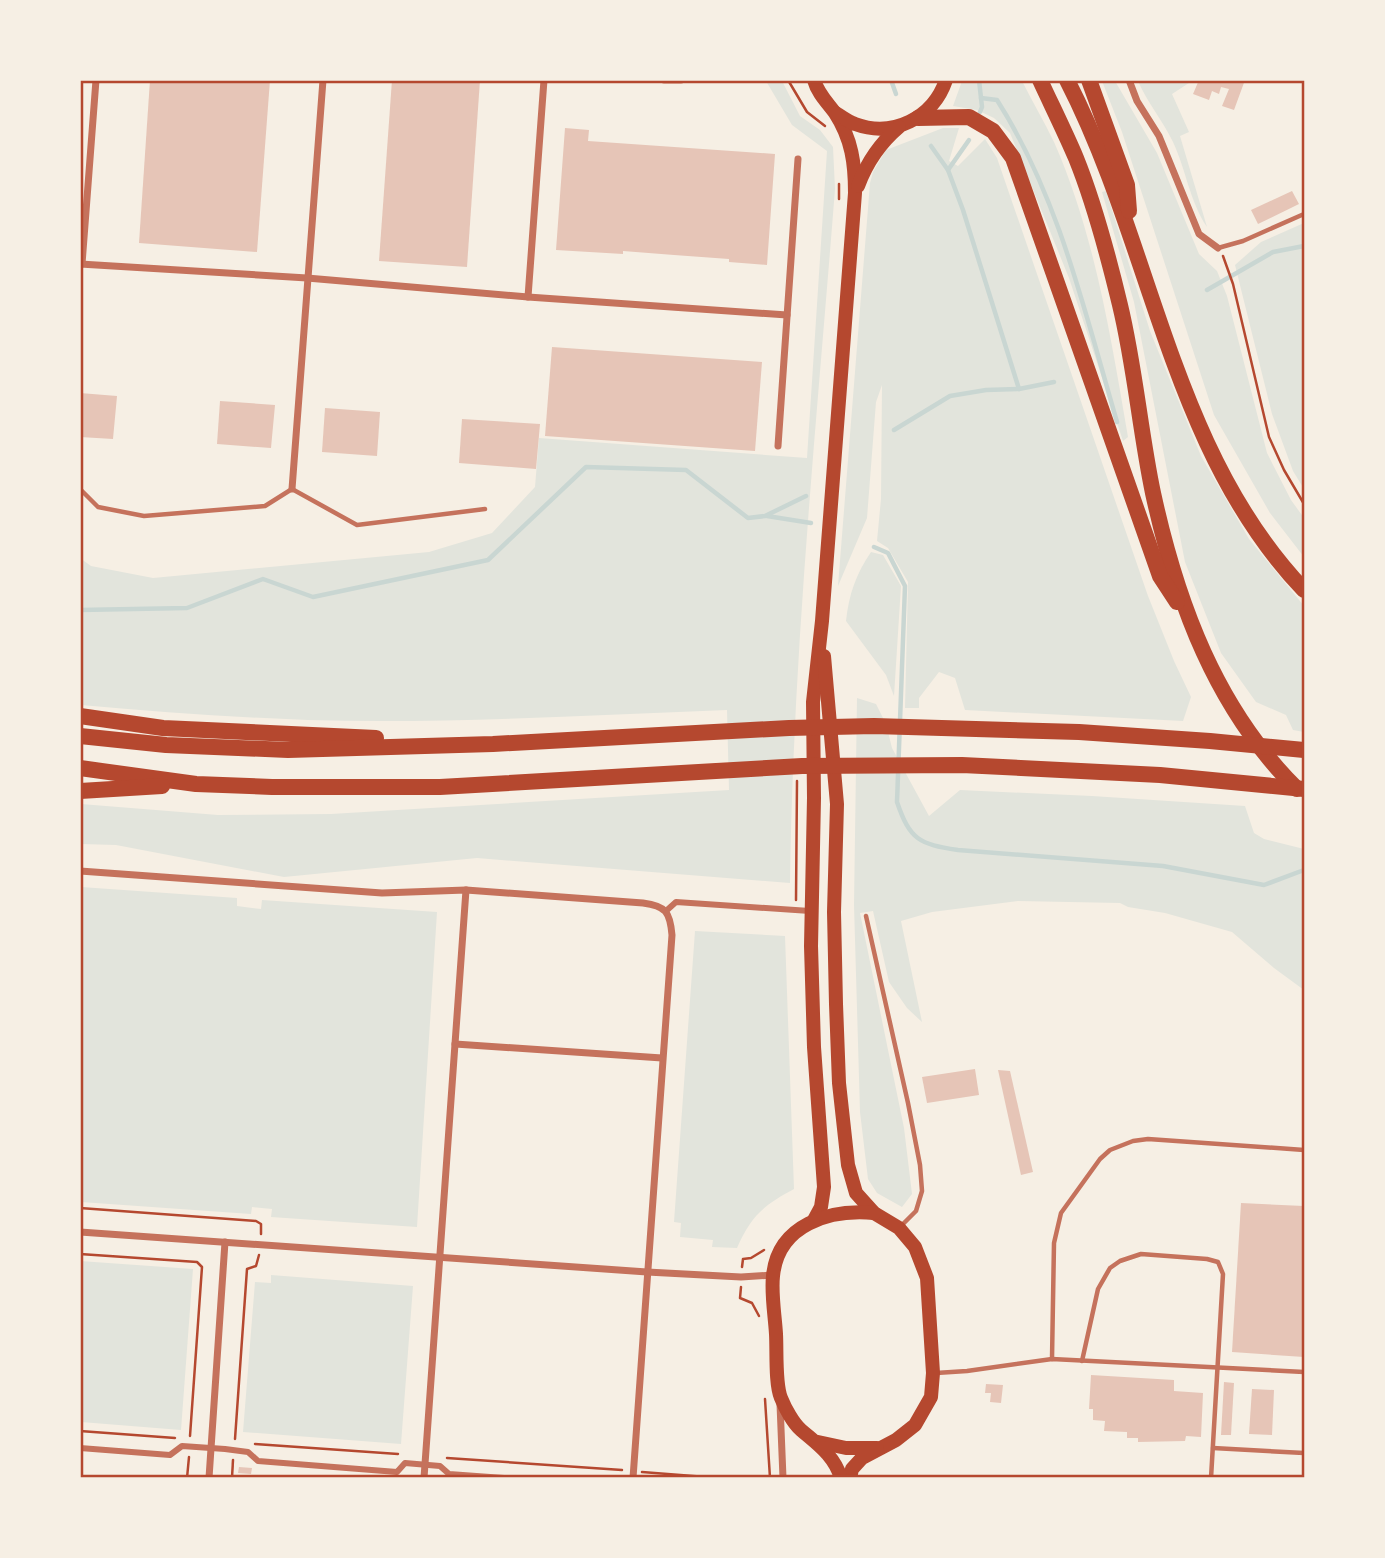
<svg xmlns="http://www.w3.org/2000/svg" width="1385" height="1558" font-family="'Playfair Display',serif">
	<rect width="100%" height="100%" fill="#f6efe4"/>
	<g fill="#e2e4dc">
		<path d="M766,81H782L800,116L820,130L833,147L835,189C817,420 793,651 790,883L477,858L284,877L116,845L81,844V804L218,815L331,814L729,790L727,710C588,715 448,724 308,720C232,717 156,712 81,705L80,558L91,566L153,578L429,552L492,533L535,487L539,438L807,458L827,151L792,125Z"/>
		<path d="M962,81H1022C1032,101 1044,121 1054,142C1095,235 1111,338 1128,437L1123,441L1069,278L1010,133L994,118L977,110L953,106Z"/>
		<polygon points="1102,81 1115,81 1157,153 1199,254 1217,271 1227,296 1267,453 1291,500 1304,518 1304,557 1270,513 1214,415 1122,132"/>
		<path d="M1138,81H1192L1172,94L1189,132L1180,136L1207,227C1190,202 1186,170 1173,142C1163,121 1147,102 1138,81Z"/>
		<polygon points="943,128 959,128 949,161 958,166 985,139 997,158 1148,596 1174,661 1191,697 1183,721 965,710 955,678 939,672 919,698 919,708 905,708 908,582 888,548 877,541 881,499 882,385 876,402 867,518 838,586 870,183 873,172 886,150"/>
		<polygon points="1106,191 1150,331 1201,456 1249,539 1304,606 1304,732 1293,730 1286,715 1256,702 1221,653 1185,562 1134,302 1102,192"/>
		<polygon points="1304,223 1304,489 1293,471 1272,414 1235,265 1261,242"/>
		<path d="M871,552L883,555L901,586L894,696L886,675L846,621C849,594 856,574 871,552Z"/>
		<polygon points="857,698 876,704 886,724 892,748 929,816 960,790 1092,796 1245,806 1254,833 1264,839 1304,849 1304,990 1274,968 1232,932 1165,913 1128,907 1120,903 1018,901 932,912 901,921 922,1022 907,1008 889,982 873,911 860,913 904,1128 912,1194 902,1207 877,1193 868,1179 860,1112 854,905"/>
		<polygon points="81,887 237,898 237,906 261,909 262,900 437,912 417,1227 271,1217 272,1209 252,1207 251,1214 81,1202"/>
		<path d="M695,931L785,936L794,1189C764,1205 751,1216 737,1248L712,1247L713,1240L680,1237L681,1223L674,1222Z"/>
		<polygon points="80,1261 193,1269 181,1430 81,1422"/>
		<polygon points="271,1275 413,1286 401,1444 243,1432 255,1282 271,1283"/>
	</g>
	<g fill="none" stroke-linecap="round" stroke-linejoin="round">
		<g stroke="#c9d6d2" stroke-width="4.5">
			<polyline points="891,80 896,94"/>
			<polyline points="979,80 982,107 980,112"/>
			<path d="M981,98L997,100C1059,197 1085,313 1117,422"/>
			<polyline points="931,146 948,170 963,210 1019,389"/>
			<polyline points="948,170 969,140"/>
			<polyline points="1207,290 1273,252 1304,246"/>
			<polyline points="894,430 950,396 986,390 1019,389 1054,382"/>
			<polyline points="767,516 811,523"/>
			<path d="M874,547L888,553L905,586L897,802C910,840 919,844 958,850L1163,866L1264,885L1304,870"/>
			<polyline points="80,610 187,608 263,579 313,597 488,560 586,467 686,470 748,518 765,516 806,496"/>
		</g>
	</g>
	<g fill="#e6c5b7">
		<polygon points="150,80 270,80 257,252 139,243"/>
		<polygon points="392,80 480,80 467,267 379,261"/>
		<polygon points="1199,80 1245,80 1234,110 1222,106 1229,89 1221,87 1219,94 1212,91 1209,100 1193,94"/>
		<polygon points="565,128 589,130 588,141 775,154 767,265 729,262 729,259 674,255 623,251 623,254 556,250"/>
		<polygon points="1292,191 1299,204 1258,224 1251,210"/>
		<polygon points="552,347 762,362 755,451 545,436"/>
		<polygon points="80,393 117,396 113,439 80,437"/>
		<polygon points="220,401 275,405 271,448 217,444"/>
		<polygon points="325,408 380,412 377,456 322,452"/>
		<polygon points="462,419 540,424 536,469 459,463"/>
		<polygon points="975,1069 979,1095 927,1103 922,1077"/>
		<polygon points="998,1070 1010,1071 1033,1172 1021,1175"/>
		<polygon points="1241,1203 1304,1206 1304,1357 1232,1352"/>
		<polygon points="1091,1375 1174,1380 1174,1391 1203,1393 1201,1437 1186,1436 1185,1441 1138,1442 1138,1438 1127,1438 1127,1432 1104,1431 1105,1421 1093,1420 1093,1409 1089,1409"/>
		<polygon points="1224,1382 1234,1383 1231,1435 1221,1435"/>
		<polygon points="986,1384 1003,1385 1001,1403 990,1402 991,1393 985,1393"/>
		<polygon points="1252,1389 1274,1390 1272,1435 1249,1434"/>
		<polygon points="239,1467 252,1468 251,1474 238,1473"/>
	</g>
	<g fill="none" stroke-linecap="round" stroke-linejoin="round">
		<g stroke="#b5482f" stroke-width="2.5">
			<polyline points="788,80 807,112 825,126"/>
			<polyline points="839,199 839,184"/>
			<polyline points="1223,256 1233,284 1269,437 1284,470 1304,504"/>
			<polyline points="796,900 797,781"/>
			<polyline points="80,1208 256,1221 261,1224 261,1234"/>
			<polyline points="80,1254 197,1262 202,1267 190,1436"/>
			<polyline points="742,1267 743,1259 751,1258 764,1250"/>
			<polyline points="741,1287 740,1298 752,1303 759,1316"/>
			<polyline points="765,1399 770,1478"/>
			<polyline points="80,1431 175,1438"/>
			<polyline points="235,1439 247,1269 256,1266 259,1255"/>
			<polyline points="255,1444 398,1454"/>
			<polyline points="447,1458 622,1470"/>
			<polyline points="642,1472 719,1478"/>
			<polyline points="187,1478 189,1457"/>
			<polyline points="232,1478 233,1460"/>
		</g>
		<g stroke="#c5725c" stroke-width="4.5">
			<polyline points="1218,248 1243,241 1304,214"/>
			<polyline points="80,489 98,507 144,516 265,506 292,489 357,525 485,509"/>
			<polyline points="866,916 908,1103 920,1165 922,1191 916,1211 902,1225"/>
			<polyline points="1052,1359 1054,1243 1061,1213 1100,1159 1110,1150 1133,1141 1148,1139 1304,1150"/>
			<polyline points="1082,1361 1098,1289 1110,1268 1120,1261 1141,1254 1207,1259 1218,1262 1223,1274 1211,1478"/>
			<polyline points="936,1373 967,1371 1052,1359 1304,1372"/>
			<polyline points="1213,1448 1304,1453"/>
		</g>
		<g stroke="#c5725c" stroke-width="6">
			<polyline points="666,911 676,902 810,911"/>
			<polyline points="80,1448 170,1455 182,1446 225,1449 248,1452 258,1461 397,1472 405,1463 440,1466 449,1474 504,1478"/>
		</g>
		<g stroke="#c5725c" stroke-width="7">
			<polyline points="664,80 681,80"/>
			<polyline points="1129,80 1137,101 1159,136 1199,234 1218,248"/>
			<polyline points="80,264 307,278 528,297 787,315"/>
			<polyline points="82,264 96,80"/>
			<polyline points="528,297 544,80"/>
			<polyline points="778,446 798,159"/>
			<polyline points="292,489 323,80"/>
			<path d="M80,871L382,893L466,890L643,903C666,906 670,912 672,935L633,1478"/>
			<polyline points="455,1044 662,1058"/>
			<polyline points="80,1232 647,1272 741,1277 773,1275"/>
			<polyline points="780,1404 783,1478"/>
			<polyline points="209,1478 225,1242"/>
			<polyline points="424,1478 466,890"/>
		</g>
		<g stroke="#b5482f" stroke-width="14">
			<path d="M814,80C818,94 827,102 835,113C852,139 855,164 855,193L822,621L813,702L814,798L811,946L814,1047L824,1187L821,1207L814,1220"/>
			<path d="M836,113C842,117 849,122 855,124C893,138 933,118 946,80"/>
			<path d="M858,186C867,162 880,143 899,127"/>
			<polyline points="824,656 837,804 834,912 836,1004 839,1083 848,1165 856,1193 874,1213 899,1228 915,1247 927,1278 933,1373 931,1397 915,1425 896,1440 862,1458 852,1469 850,1478"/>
			<polyline points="818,1442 846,1448 877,1448"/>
			<path d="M841,1478C834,1455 817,1444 801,1430C793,1423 785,1408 781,1398C775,1384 777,1351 776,1334C775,1316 771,1294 773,1276C778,1224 830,1209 874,1213"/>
		</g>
		<g stroke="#b5482f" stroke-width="16">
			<path d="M1040,80C1052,106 1065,132 1076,158C1095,205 1108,255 1120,305C1135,367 1140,431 1153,493C1177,603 1216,709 1297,789"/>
			<path d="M1067,80C1153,247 1171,451 1304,590"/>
			<polyline points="1089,80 1127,185 1129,211"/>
			<polyline points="918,118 969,117 993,131 1013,158 1160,576 1177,602"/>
			<polyline points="80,716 163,728 376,738"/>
			<polyline points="80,736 166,745 288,750 493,744 789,728 874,726 1079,732 1210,741 1304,750"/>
			<polyline points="80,768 196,784 272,787 440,787 802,766 962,765 1160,775 1304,789"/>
			<polyline points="80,791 162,786"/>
		</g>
	</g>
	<rect width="1385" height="1558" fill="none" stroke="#f6efe4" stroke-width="164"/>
	<rect x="82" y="82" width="1221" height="1394" fill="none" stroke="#b5482f" stroke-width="2.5"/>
</svg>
